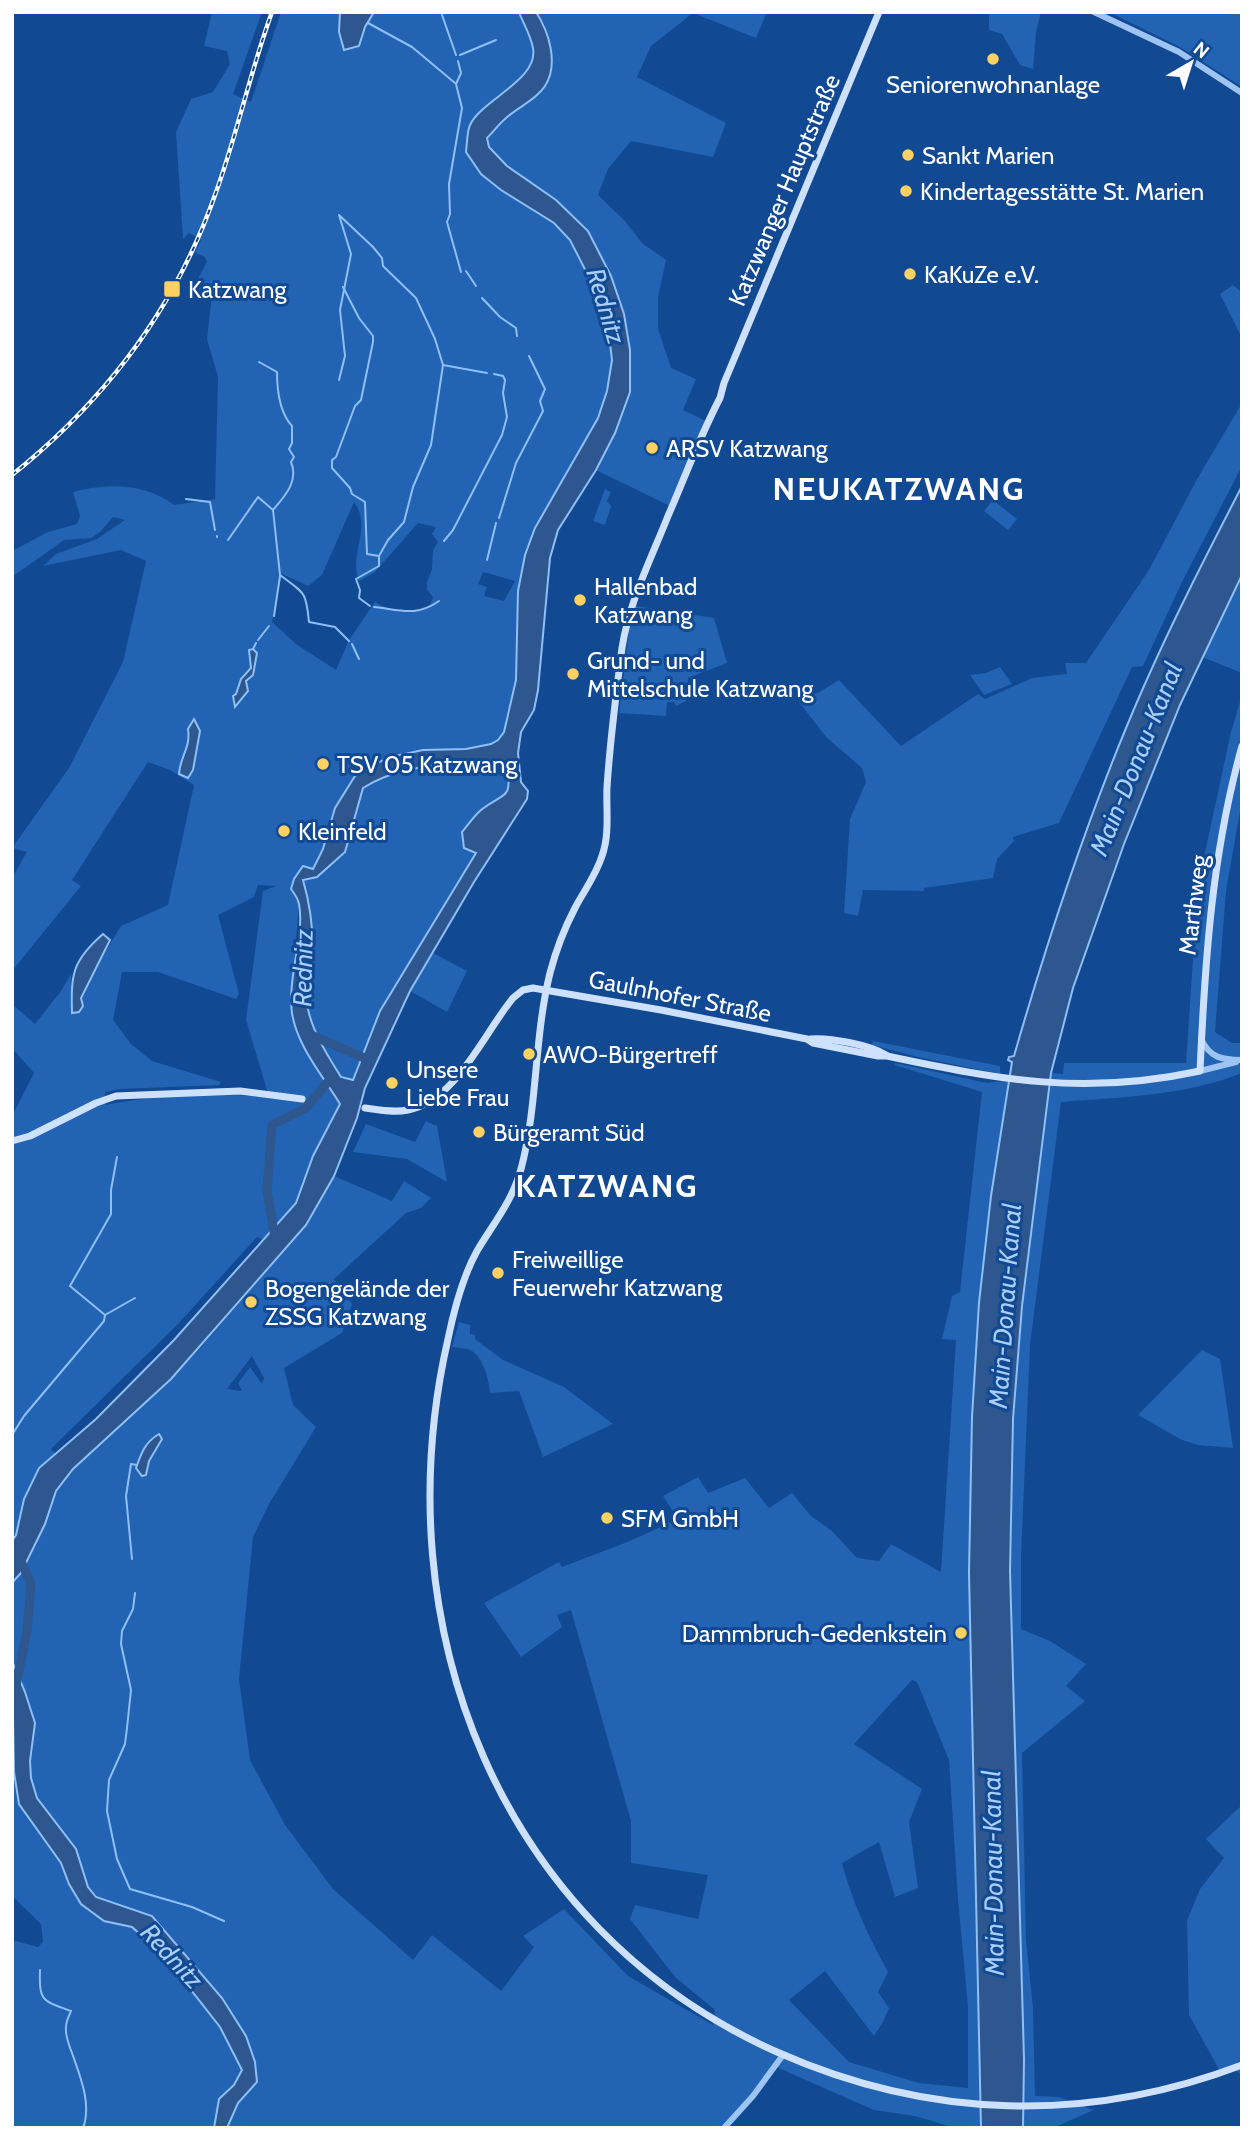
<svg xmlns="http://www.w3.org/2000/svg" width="1254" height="2140" font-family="Cabin,sans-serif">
	<rect width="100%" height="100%" fill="#114993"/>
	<g fill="#2263b3" fill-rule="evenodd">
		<path d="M212,12H262L233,94L251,102L281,12H340L339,32L344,50L359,46L365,27L374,12H519L534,49L532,63L505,94L483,109L466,152C471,159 475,168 481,174C502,196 533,204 555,225C580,247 600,295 608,327C629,414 550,479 525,555C512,597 522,639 516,681C514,694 509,705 506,717C505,725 506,731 501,737C483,759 419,742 394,757C385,763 338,802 334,809C325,828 327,853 313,869C308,873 299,876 294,879L291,889L299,903L294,967L318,1071L340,1104L313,1156L296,1203L264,1240L257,1237L178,1324L51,1449L56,1454C41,1467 31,1480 24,1498C19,1512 19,1528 12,1541V1116L34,1073L12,1048V1004L35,1024L61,991L71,974L72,1013L96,967L121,926L168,905L194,785L170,770L148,762L72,880L81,886L12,971V878L27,852L12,848L69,768L123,662L146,561L121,550L43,566L56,554L97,539L125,520L113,517L100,532L91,538L64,540L12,577V551L48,532L77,524L80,516L73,492C108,483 144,483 174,505L215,499L218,377L207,339L212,295L193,288L207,262L205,257L195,253L201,240L189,233L183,239L176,132L191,99L213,92L230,64L227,51L204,46ZM354,502C373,527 348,555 359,581L375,572L418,523L436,527L432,534L438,542L433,550L432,569L427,582V590L433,597L430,606C414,613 390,612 375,602L349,640L336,670L296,644L272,622L282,574L308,586L322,575ZM483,572L515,581L504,601L484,596L487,587L478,584ZM258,885L276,886L263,891L246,1020L269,1097C211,1092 162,1094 105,1105V1092L120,1089L219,1085L221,1082L152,1061L131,1044L113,1020L122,972H158L236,999L239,994L218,915L254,897Z"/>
		<polygon points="536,12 767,12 756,38 693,13 651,46 637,77 726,123 713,157 631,141 608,169 598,195 625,221 642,243 666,260 658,297 658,329 671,368 696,379 683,410 708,422 672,507 596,470 615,433 630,392 630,350 556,200 507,166 488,147 487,139 505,118 528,103 545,25"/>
		<polygon points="989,12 1041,12 1036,32 1033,69 1020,65 1002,34 989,30"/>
		<polygon points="1109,12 1242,12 1242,87 1180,47"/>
		<polygon points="1233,285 1242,293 1242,338 1220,294"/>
		<polygon points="1242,403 1242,466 1182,582 1143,666 1132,667 1059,823 1013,837 1014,841 997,859 993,878 924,888 924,891 863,890 858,916 844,913 850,819 866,782 862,768 827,738 799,702 801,696 818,693 839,680 901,746 978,694 985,699 1032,678 1067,674 1065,663 1086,663 1149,570 1196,481"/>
		<polygon points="605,489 611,492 607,501 611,506 605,525 593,521"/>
		<polygon points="993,500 1017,519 1008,530 984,511"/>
		<polygon points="1242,575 1242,673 1202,657"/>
		<polygon points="636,606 714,618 727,663 688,678 686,701 676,706 674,702 667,702 666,716 619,713 629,631"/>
		<polygon points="1000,667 1012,684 984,695 970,675 986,673"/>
		<path d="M1242,695V800L1226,891L1215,1032L1232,1043H1242V1073C1184,1096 1122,1097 1061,1102L1030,1345L1021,1557V1629L1050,1641L1086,1664L1066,1686L1085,1701L1022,1753L1026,1940L1033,2008L1035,2096L1059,2097L1094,2110L1053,2128H1023L1024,2059L1010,1571L1013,1419L1022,1306L1051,1073L1063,1074L1064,1063H1186L1198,885L1231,732Z"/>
		<path d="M483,761L507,766C513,801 504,792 481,810C474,816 468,825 462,832L476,853L380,1011L352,1080L341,1077C323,1046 300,1015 311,978L303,880L317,877L353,828L363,788C400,764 441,766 483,761Z"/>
		<polygon points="431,952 467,971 447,1012 410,991"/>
		<polygon points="873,1041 1000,1066 1000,1074 918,1057 872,1045"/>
		<path d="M895,1063L987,1083L1010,1080L991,1196L979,1303L972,1417L969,1573L981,2128H955L915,2116L874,2110L774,2066L752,2095L722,2128H227L238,2103L257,2082L222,1998L195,1967L122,1905L96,1897L88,1887L76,1849L37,1798L31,1778L30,1761L33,1751L16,1669L12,1661V1583L21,1573L45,1524L56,1491L73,1469L171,1379L202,1346L306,1225L334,1176L392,1201L404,1181L431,1198L421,1208L406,1213L334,1279L352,1304L342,1333L284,1368L293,1405L316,1427L269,1504L253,1537L239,1679L250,1760L285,1825L333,1889L413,1960L432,1935L501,1991L534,1947L523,1936L564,1909L628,1976L713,2025L715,2010L675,1977L630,1919L635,1905L698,1919L708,1875L631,1863V1821L571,1610L557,1615L562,1627L521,1657L484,1603L559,1562L562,1567L630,1541L678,1519L663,1496L698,1477L708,1493L745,1478L769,1508L792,1493L810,1515L832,1531L857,1558L879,1561L891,1544L941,1572L956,1340L942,1339L952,1296L960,1292L982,1092L895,1065ZM252,1356L264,1378L262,1384L250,1367L238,1383L242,1391L227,1389ZM912,1680L917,1682L949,1760L958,1899L968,2007V2088L919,2083L849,2062L789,2000L825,1971L874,2036L883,2022L889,2008L878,1992L888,1972C869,1937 852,1902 842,1863L879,1842L895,1897L918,1888L909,1822L922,1789L854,1744Z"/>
		<polygon points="426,1121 437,1126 447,1182 407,1159 353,1152 366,1124 415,1142"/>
		<path d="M459,1322L470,1325V1334L475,1335V1339L503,1360L564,1387L613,1424L543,1457L519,1391L490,1393C489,1380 483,1356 470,1350C465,1348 457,1348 452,1347Z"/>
		<polygon points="1202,1350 1220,1359 1233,1448 1198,1445 1180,1439 1138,1415"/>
		<polygon points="12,1734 19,1804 61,1863 69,1884 104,1921 132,1927 153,1946 187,1985 220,2027 242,2070 234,2086 219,2099 214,2128 12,2128 12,1940 38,1947 43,1942 41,1924 12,1896"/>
		<polygon points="1242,1805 1242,2076 1235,2069 1221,2073 1189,2015 1187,1921 1200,1889 1224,1858 1206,1839"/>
	</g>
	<g fill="#2d578e" stroke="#8fbff7" stroke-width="2" fill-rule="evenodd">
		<polygon points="340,12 374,12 365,27 359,46 344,50 339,32"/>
		<path d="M519,12H536C549,32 559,64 545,86C536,100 518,107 506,118C499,124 493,132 487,138L489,147L507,166L556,200L588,231L611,276L624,314L630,350V392L615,433L596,470L558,530L550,558L538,690L534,710L521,732L518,753L521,782L528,791L527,799L474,882L410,991L365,1088L357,1118L334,1176L306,1225L171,1379L73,1469L56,1491L45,1524L21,1573L12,1583V1541L16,1535L24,1499L39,1468L96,1419L174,1340L296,1203L313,1156L340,1104C323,1076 297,1046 292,1013C287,978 305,934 299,904C298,899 294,893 291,889L294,879L303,866L313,869L323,849L335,808L355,776L371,765L395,756L423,750L466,749L491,744L498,740L504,732L516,680L518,591L525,555L535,528L598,418L607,391L612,360L608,327L596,291L570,240L554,223L501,190L481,174L466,152C467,144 467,132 470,125C481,100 539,80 533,48C531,36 523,23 519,12ZM483,761L507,766C513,801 503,792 481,810C474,816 468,825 462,832L464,848L476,853L380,1011L353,1080L341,1077C328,1056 313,1033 308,1009C306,997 309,988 311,977C315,944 312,911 303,880L317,877L345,852L363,788C400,764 441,766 483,761Z"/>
		<path d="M1242,486V575L1180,705L1124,844L1073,988L1051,1073L1022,1306L1013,1419L1010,1571L1024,2059L1023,2128H981L969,1573L972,1417L979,1303L991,1196L1012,1062L1008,1060L1009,1057L1014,1056C1050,931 1091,806 1144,686C1174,618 1208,552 1242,486Z"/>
		<polygon points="253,649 257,653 253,675 246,681 248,691 235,707 233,696 236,694 241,679 251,668 249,650"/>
		<path d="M194,719L200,731L193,770L188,778L179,774C180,756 191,748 188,729Z"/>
		<path d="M103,934L110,940L81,998L83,1006L79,1012L72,1013C71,974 72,961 103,934Z"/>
		<path d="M159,1434L162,1439L149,1461L146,1475L142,1476L136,1468C141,1454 145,1442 159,1434Z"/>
		<polygon points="12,1661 25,1692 35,1723 30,1761 31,1778 37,1798 76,1849 88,1887 96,1897 152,1916 222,1998 246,2036 255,2062 257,2082 238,2103 227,2128 214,2128 219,2099 234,2085 242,2070 220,2027 187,1985 153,1946 132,1927 104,1921 81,1904 69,1884 61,1863 19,1804 14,1772"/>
	</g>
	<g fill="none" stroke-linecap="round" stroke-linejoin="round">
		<g stroke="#8fbff7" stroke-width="2">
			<polyline points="441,12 456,55"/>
			<polyline points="368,23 412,47 455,83"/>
			<polyline points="460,55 496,40"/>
			<polyline points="458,61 461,73 456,84 462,108 449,184 450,214 447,222 461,272"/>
			<polyline points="466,271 476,286"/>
			<polyline points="343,287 359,318 373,336 373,342 361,400 355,406 336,457 332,460 332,468 350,488 352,494 365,502 367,554 379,556 379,566 356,579 360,590 359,598 370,606"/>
			<polyline points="482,298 500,317 516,328 517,336"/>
			<path d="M259,362L277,372C277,390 280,413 292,426V443L289,449L294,457L291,462C299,481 285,496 273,510"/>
			<polyline points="443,365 487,373"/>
			<polyline points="339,380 345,356 340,310 351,254 339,215 373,247 382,258 383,266 416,298 435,339 443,365 431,445 413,487 404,522 388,540 379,556"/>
			<polyline points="186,499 210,502 215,530"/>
			<polyline points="499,518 516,463 543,411 540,401 545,389 529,356"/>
			<polyline points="217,536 217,537"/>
			<path d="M228,540L258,497L273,510L280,575C305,594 306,591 309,622L335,627L349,641"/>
			<polyline points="444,541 453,530 502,435 507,417 503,393 505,380 503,376 494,374"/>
			<polyline points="487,560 496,523"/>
			<path d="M374,607C401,610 416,617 439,601"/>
			<polyline points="274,616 280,576"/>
			<polyline points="258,640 269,626"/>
			<polyline points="352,644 359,659"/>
			<polyline points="253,649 256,643"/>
			<polyline points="105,1315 70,1286 111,1214 111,1190 117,1157"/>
			<polyline points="12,1435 24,1416 104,1321 105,1315 135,1298"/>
			<polyline points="132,1559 126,1496 131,1464 137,1465"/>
			<polyline points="135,1593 133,1609 122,1631 121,1644 131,1690 127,1728 125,1744 109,1780 107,1811 117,1859 130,1889 192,1907 224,1921"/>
			<path d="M40,1970C39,2001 42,2001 71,2011C69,2016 66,2021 66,2027C65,2036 69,2045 72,2053C80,2076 92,2104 83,2128"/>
		</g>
		<g stroke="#2d578e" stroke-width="9">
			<polyline points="311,1035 369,1060"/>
			<polyline points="275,1238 267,1190 272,1125 306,1108 332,1077"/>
			<polyline points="16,1685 27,1631 31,1584 20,1559"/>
		</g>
		<g stroke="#9dc4f3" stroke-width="6">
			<polyline points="1094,12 1179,52 1242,93"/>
			<path d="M1201,1039C1210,1058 1222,1060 1242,1060"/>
			<polyline points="1200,1071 1236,1062"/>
			<polyline points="724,2128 753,2096 783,2055"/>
		</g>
		<g stroke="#cde1fd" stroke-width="7">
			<path d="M879,12L724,383L720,398C700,436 685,477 668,516C651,559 629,602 622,648C616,694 610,741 607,787C606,810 610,834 602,856C596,875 584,891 575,908C564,929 556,950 550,973C534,1037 538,1105 521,1169C513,1200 493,1224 477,1251C462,1278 454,1310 448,1339C382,1626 499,1928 777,2052C928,2119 1087,2124 1242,2065"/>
			<path d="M810,1039C829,1037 870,1045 886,1055"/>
			<path d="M365,1108C379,1110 394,1113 408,1110C456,1101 484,1033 513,998L523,990L533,988L661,1010L807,1039L813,1043L878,1056H887C1000,1080 1085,1096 1200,1071C1205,960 1212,853 1242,746"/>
			<polyline points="12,1141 30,1136 96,1103 116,1096 240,1091 302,1099"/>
		</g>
		<defs>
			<path id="rail" d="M12,475C106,400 175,309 215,195C237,135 250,72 272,12"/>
		</defs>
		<use href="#rail" stroke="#fff" stroke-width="4.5"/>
		<use href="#rail" stroke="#114993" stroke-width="2" stroke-dasharray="5" stroke-linecap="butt"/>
	</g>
	<g fill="#ffd160" stroke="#114993" stroke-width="2.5">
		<circle cx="993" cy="59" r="7"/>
		<circle cx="908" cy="155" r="7"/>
		<circle cx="906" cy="191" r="7"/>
		<circle cx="910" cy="274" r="7"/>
		<rect x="163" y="280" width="18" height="18" rx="3.5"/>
		<circle cx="652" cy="448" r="7"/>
		<circle cx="580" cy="600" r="7"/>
		<circle cx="573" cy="674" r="7"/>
		<circle cx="323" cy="764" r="7"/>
		<circle cx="284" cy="831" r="7"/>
		<circle cx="529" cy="1054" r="7"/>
		<circle cx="392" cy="1083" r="7"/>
		<circle cx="479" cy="1132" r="7"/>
		<circle cx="498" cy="1273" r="7"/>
		<circle cx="251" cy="1302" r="7"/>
		<circle cx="607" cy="1518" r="7"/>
		<circle cx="961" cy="1633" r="7"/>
	</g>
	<g text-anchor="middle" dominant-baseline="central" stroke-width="6" stroke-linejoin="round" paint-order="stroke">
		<g font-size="24" fill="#fff" stroke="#114993" text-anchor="start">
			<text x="993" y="84" text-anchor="middle">Seniorenwohnanlage</text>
			<text x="922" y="155">Sankt Marien</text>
			<text x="920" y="191">Kindertagesstätte St. Marien</text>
			<text x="924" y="274">KaKuZe e.V.</text>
			<text x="188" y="289">Katzwang</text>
			<text x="666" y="448">ARSV Katzwang</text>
			<text x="594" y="586">Hallenbad<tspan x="594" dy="28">Katzwang</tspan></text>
			<text x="587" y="660">Grund- und<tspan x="587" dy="28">Mittelschule Katzwang</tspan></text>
			<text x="337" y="764">TSV 05 Katzwang</text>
			<text x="298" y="831">Kleinfeld</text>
			<text x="543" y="1054">AWO-Bürgertreff</text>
			<text x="406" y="1069">Unsere<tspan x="406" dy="28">Liebe Frau</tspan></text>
			<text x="493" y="1132">Bürgeramt Süd</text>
			<text x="512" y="1259">Freiweillige<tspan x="512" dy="28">Feuerwehr Katzwang</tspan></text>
			<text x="265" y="1288">Bogengelände der<tspan x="265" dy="28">ZSSG Katzwang</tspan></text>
			<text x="621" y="1518">SFM GmbH</text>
			<text x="947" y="1633" text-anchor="end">Dammbruch-Gedenkstein</text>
		</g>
		<g font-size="24" fill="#fff" stroke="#114993">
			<text transform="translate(784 190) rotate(-67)">Katzwanger Hauptstraße</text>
			<text transform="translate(1193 905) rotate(-83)">Marthweg</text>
			<text transform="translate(680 996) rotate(11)">Gaulnhofer Straße</text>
		</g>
		<g font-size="26" font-style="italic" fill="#aacefa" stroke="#114993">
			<text transform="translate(606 306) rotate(73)">Rednitz</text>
			<text transform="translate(1136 759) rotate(-68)">Main-Donau-Kanal</text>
			<text transform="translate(303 968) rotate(-89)">Rednitz</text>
			<text transform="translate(1005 1306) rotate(-86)">Main-Donau-Kanal</text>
			<text transform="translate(993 1873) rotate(-91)">Main-Donau-Kanal</text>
			<text transform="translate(172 1956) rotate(47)">Rednitz</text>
		</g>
		<g font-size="32" font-weight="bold" letter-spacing="2" fill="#fff" stroke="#114993">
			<text x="899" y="488">NEUKATZWANG</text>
			<text x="607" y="1185">KATZWANG</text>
		</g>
	</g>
	<rect width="1254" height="2140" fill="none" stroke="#ffffff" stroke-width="28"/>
	<g transform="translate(1191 63) rotate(39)" stroke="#114993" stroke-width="5" paint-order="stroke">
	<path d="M0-5L12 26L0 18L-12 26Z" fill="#ffffff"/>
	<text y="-10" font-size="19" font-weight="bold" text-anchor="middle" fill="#ffffff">N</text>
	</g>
</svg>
